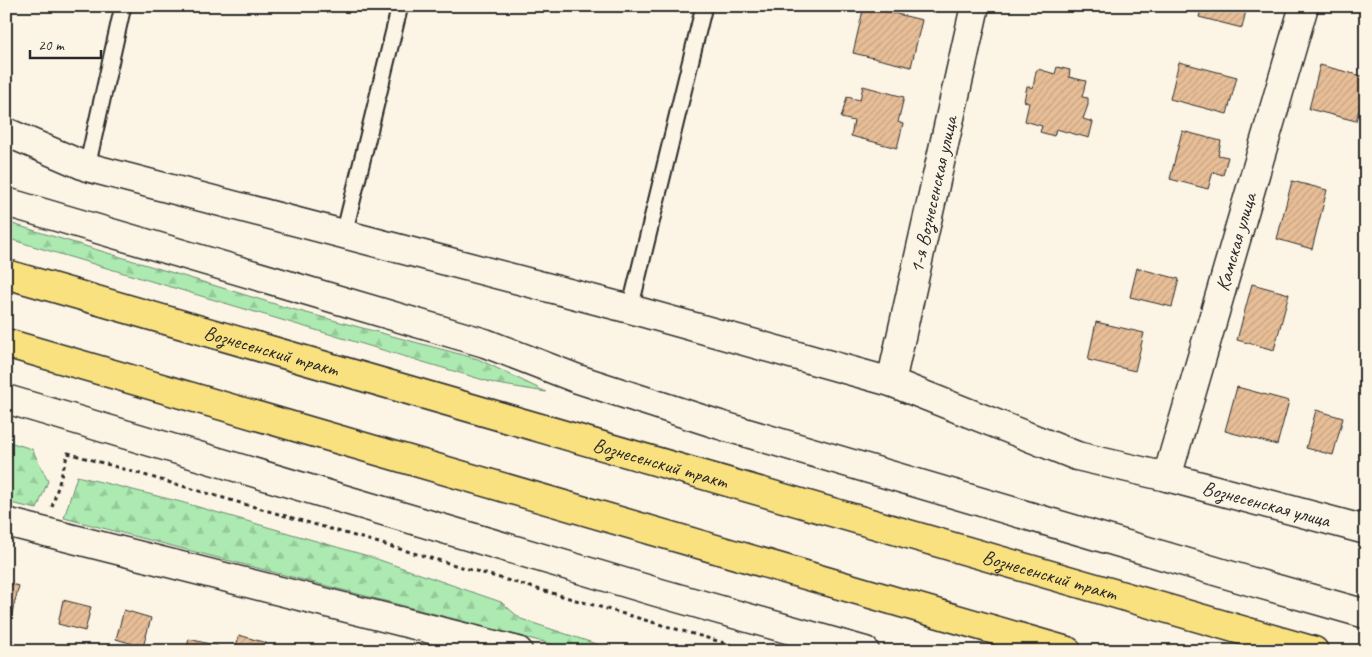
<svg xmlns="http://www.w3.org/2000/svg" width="1372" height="657" font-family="Caveat,sans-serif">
	<defs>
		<pattern id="forest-firs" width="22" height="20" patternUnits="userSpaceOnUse" patternTransform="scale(1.25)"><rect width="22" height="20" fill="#aceab1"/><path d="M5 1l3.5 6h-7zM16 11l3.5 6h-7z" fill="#94c998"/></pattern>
		<pattern id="building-hatch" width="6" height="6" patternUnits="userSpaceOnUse" patternTransform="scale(1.25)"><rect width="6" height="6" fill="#e7be97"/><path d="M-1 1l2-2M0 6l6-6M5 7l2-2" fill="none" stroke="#c6a382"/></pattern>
	</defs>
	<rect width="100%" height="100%" fill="#fcf5e5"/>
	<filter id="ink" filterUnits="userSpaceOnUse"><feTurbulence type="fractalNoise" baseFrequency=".02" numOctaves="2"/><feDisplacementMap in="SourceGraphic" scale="10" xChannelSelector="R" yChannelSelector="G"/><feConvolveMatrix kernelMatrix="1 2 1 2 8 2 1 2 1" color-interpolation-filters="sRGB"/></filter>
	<g filter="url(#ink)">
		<g fill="url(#forest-firs)" stroke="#6c8a6e">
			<polygon points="6,222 288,308 478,359 546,392 497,384 6,238"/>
			<polygon points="6,441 32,449 48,481 37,509 6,502"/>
			<polygon points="77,476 181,502 368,556 501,602 521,619 599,645 602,651 578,651 64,518"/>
		</g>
		<g fill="url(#building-hatch)" stroke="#2b2b2b">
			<polygon points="864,6 922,20 911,67 853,53"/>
			<polygon points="1202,6 1247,6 1242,28 1199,17"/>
			<polygon points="1179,62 1237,77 1227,114 1170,99"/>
			<polygon points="1320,65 1366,77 1366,85 1356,121 1309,109"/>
			<polygon points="1057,67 1070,70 1069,77 1086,81 1082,97 1088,98 1088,105 1083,119 1093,122 1089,138 1056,129 1054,136 1040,132 1042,126 1025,121 1029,103 1024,101 1027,86 1033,88 1036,71 1038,69 1055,74"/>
			<polygon points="863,86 904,97 898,122 903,124 897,148 851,136 854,121 841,118 847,97 860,100"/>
			<polygon points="1182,131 1221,141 1218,155 1228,157 1223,175 1213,172 1208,189 1170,179"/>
			<polygon points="1292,181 1327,190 1312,249 1277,239"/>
			<polygon points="1137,268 1179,279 1172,307 1130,297"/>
			<polygon points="1252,284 1289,294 1274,350 1237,340"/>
			<polygon points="1096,322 1144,333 1135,371 1088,360"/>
			<polygon points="1237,387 1289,401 1277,445 1225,431"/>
			<polygon points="1316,410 1343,418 1333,455 1306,448"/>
			<polygon points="6,583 19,586 10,620 6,619"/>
			<polygon points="63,600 91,607 85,631 58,624"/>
			<polygon points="124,610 151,618 143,647 116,639"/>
			<polygon points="239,635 266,643 264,651 235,651"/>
			<polygon points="189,639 218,646 217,651 186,651"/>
		</g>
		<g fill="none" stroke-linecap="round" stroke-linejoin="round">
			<defs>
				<g id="lane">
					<polyline points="87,167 123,6"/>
					<polyline points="344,234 400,6"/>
					<polyline points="630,309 704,6"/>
				</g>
				<g id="street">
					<path id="s1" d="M6,132L87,167L630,309L891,382L1077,456L1167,477L1366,530"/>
					<polyline points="6,202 485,343 578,379 720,425 1256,583 1366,614"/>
					<path id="s2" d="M891,382L975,6"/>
					<polyline points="6,399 660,593 865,651"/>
					<path id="s3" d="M1167,477L1304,6"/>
					<polyline points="6,522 518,651"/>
				</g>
				<g id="primary">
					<path id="s4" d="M6,274L1314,651"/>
					<polyline points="6,343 1067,651"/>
				</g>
			</defs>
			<use href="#lane" stroke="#2b2b2b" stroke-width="19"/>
			<use href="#street" stroke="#2b2b2b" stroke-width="31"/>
			<use href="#primary" stroke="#2b2b2b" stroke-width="31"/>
			<polyline stroke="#2b2b2b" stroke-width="3" stroke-dasharray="4 4" stroke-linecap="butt" points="52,507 68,453 752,651"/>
			<use href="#lane" stroke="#fcf5e5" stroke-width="15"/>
			<use href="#street" stroke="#fcf5e5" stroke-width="28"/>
			<use href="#primary" stroke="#fae180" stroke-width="28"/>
		</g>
	</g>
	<g text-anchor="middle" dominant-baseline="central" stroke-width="4" stroke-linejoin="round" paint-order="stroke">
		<g font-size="20" fill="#2b2b2b" stroke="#fcf5e5">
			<text stroke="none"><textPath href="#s2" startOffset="192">1-я Вознесенская улица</textPath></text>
			<text stroke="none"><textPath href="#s3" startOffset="245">Камская улица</textPath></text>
			<text stroke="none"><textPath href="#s4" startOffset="276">Вознесенский тракт</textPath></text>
			<text stroke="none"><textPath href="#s4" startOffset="681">Вознесенский тракт</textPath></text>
			<text stroke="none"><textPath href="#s1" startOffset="1316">Вознесенская улица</textPath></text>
			<text stroke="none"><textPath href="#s4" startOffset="1086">Вознесенский тракт</textPath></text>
		</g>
	</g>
	<rect width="1372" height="657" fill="none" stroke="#fcf5e5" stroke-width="25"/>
	<rect x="12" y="12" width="1347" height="632" fill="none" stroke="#2b2b2b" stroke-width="2" filter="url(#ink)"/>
	<path d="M30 50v8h71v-8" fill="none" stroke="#2b2b2b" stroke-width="2.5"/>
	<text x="38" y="50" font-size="15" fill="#2b2b2b" stroke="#fcf5e5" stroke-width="4" paint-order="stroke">20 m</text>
</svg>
